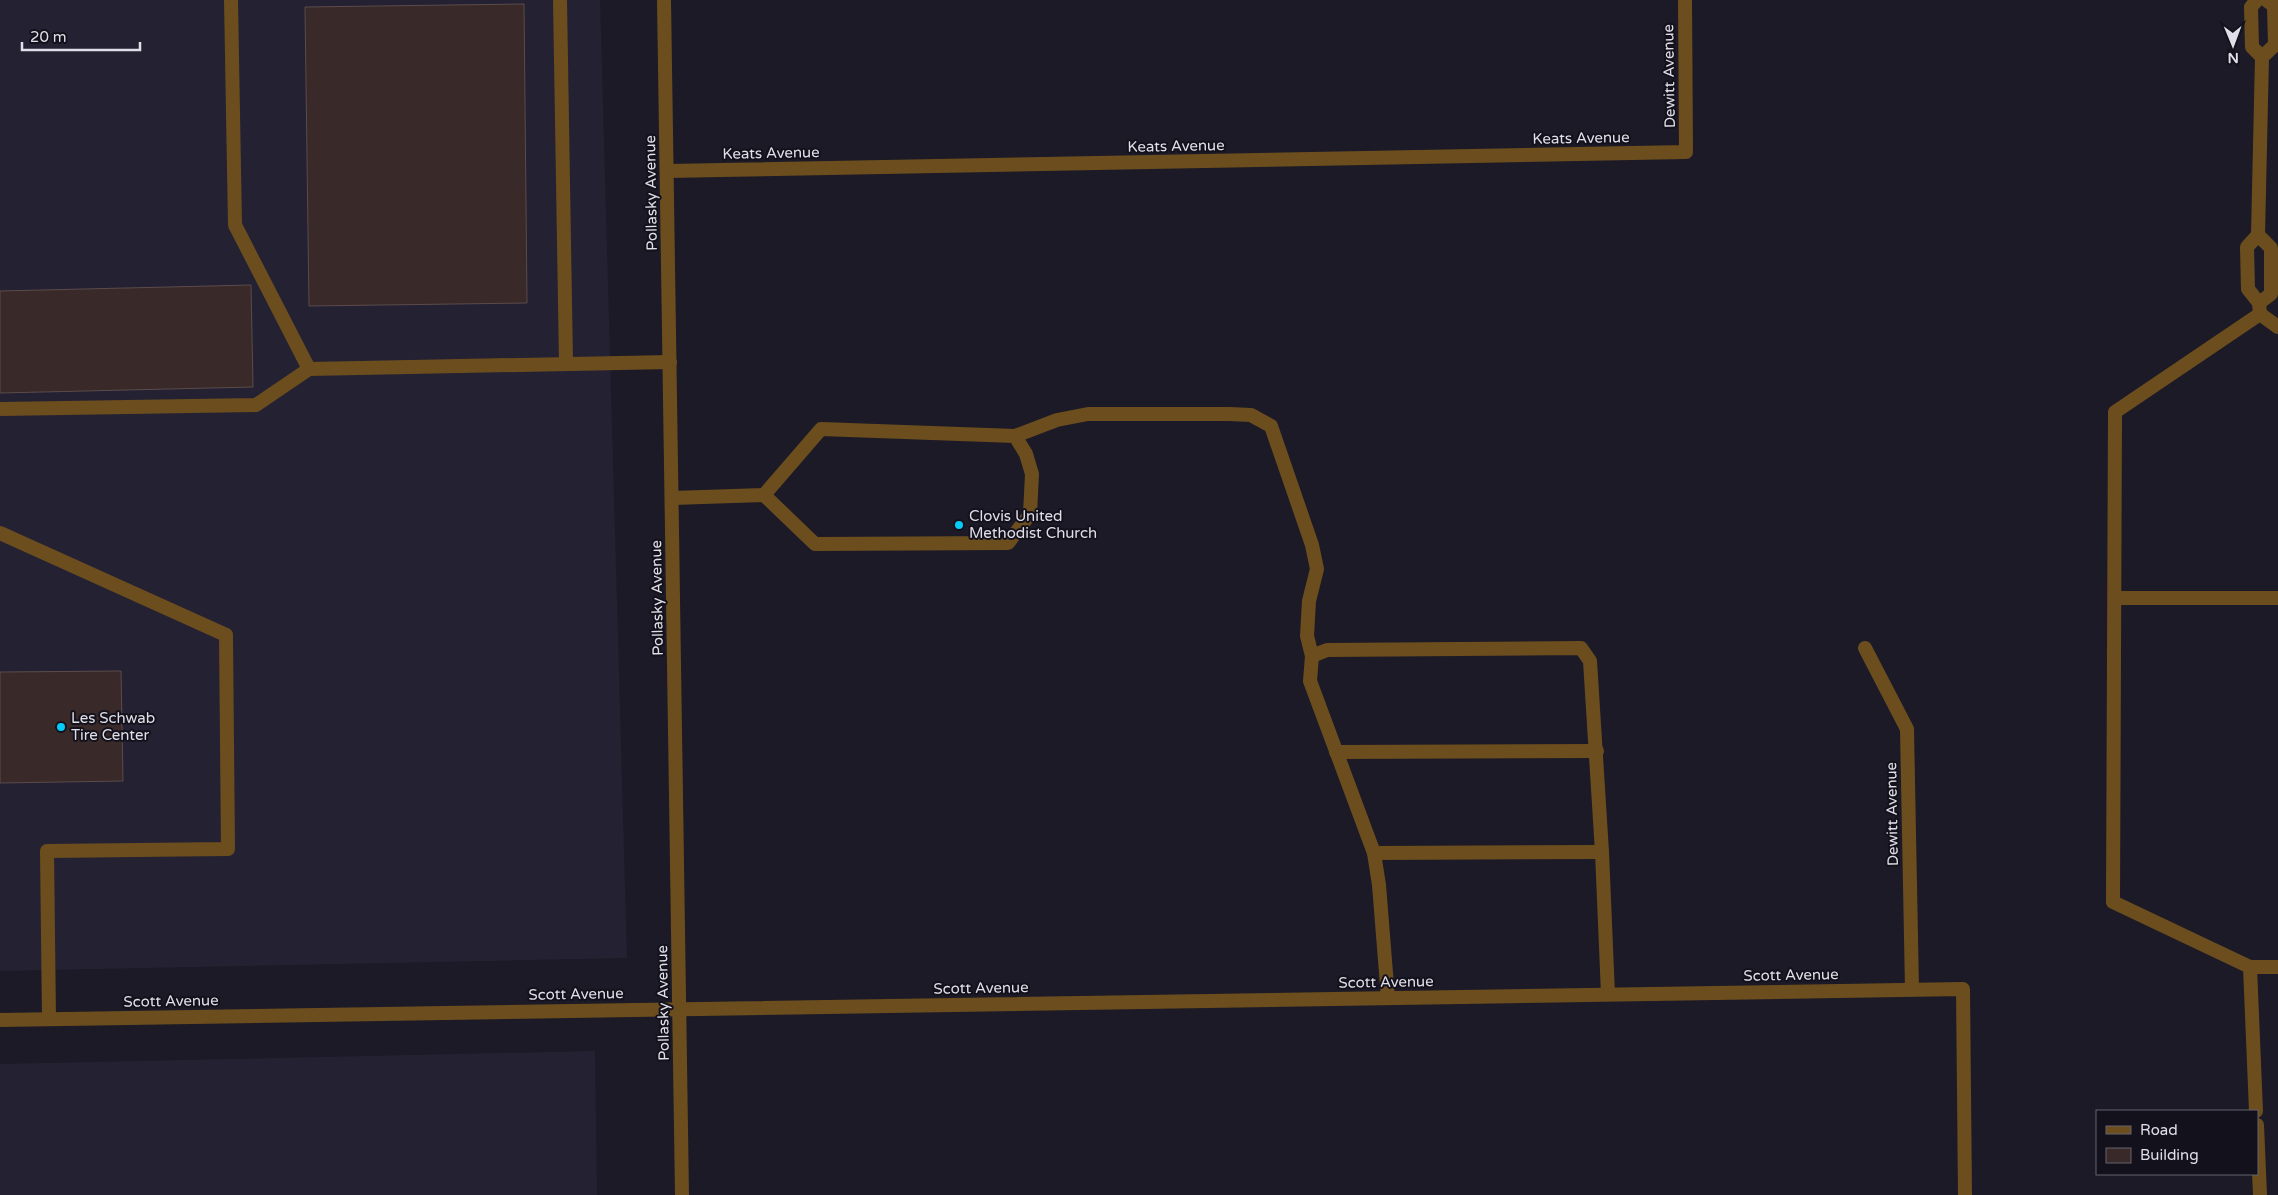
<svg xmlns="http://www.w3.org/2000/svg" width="2278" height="1195" font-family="'Varela Round',sans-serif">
	<rect width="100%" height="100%" fill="#1c1a26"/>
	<g fill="#242133">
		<polygon points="0,0 600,0 627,958 0,971"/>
		<polygon points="595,1051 597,1195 0,1195 0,1064"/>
	</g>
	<g fill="#392a29" stroke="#5c4b4b">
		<polygon points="524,4 527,303 309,306 305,7"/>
		<polygon points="251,285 253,387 0,393 0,291"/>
		<polygon points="121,671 123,781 0,783 0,672"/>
	</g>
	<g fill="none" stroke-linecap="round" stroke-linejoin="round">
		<g stroke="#6c4e1e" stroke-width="14">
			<polyline points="231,0 235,225 309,369 670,362"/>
			<polyline points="560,0 566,363"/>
			<polyline points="2262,57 2275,45 2274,6 2266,0"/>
			<polyline points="2258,235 2271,248 2271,294 2259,303"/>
			<polyline points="2260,314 2278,327"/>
			<polyline points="0,409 256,405 309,369"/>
			<polyline points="1015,436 1057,420 1088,414 1229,414 1251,415 1271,426 1312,545 1317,569 1309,601 1307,636 1312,656 1310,681 1374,853 1379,885 1388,998"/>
			<polyline points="672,498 764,495 815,544 1008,543 1030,514 1032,474 1026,454 1015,436 821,429 764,495"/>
			<polyline points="0,533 226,635 228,849 47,851 49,1019"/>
			<polyline points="2115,598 2278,598"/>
			<polyline points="1312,656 1327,650 1581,648 1590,661 1602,852 1608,994"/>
			<polyline points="1336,752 1597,751"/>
			<polyline points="1374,853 1602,852"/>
			<polyline points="2250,967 2278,967"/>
			<polyline points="2256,1111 2250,967 2113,902 2115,412 2260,314 2259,303 2248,289 2247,247 2258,235 2262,57 2252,47 2251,7 2257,0"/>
			<polyline points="2257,1125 2260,1195"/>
		</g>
		<g stroke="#6c4e1e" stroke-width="14">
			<polyline points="664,0 682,1195"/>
			<polyline points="667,171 1686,152 1685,0"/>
			<polyline points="1865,648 1907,729 1912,989"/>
			<polyline points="0,1020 1963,989 1965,1195"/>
		</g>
	</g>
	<g fill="#05cbf9" stroke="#13111c" stroke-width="2">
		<circle cx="959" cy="525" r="5"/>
		<circle cx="61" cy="727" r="5"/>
	</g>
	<g text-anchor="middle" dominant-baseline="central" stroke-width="4" stroke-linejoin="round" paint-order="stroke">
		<g font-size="15" fill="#e0dfe7" stroke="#13111c">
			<text transform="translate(1669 76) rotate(-91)">Dewitt Avenue</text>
			<text transform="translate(1581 138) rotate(-1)">Keats Avenue</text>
			<text transform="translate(1176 146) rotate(-1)">Keats Avenue</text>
			<text transform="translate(771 153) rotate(-1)">Keats Avenue</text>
			<text transform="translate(651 193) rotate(-91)">Pollasky Avenue</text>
			<text transform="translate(657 598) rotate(-91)">Pollasky Avenue</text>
			<text transform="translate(1892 814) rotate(-91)">Dewitt Avenue</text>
			<text transform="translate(1791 975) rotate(-1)">Scott Avenue</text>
			<text transform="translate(1386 982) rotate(-1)">Scott Avenue</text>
			<text transform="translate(981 988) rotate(-1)">Scott Avenue</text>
			<text transform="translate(576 994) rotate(-1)">Scott Avenue</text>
			<text transform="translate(171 1001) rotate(-1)">Scott Avenue</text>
			<text transform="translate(663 1003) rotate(-91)">Pollasky Avenue</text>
		</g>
		<g font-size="15" fill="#e0dfe7" stroke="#13111c" text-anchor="start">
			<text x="969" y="516">Clovis United<tspan x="969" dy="17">Methodist Church</tspan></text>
			<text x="71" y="718">Les Schwab<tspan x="71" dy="17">Tire Center</tspan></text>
		</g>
	</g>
	<rect x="2096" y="1110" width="162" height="65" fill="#13111c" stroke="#65636d"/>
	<rect x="2106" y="1126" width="25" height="8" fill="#6c4e1e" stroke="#65636d"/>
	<text x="2140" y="1135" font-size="15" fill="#e0dfe7">Road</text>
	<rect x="2106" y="1148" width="25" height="15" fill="#392a29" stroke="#65636d"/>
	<text x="2140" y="1160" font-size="15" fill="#e0dfe7">Building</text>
	<g transform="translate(2233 45) rotate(179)" stroke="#13111c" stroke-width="4" paint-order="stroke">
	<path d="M0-4L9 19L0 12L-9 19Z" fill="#e0dfe7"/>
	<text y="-8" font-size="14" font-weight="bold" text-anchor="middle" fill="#e0dfe7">N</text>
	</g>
	<path d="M22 42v8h118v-8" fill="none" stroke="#e0dfe7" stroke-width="2.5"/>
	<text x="30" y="42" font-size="15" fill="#e0dfe7" stroke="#13111c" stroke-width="4" paint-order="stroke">20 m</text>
</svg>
